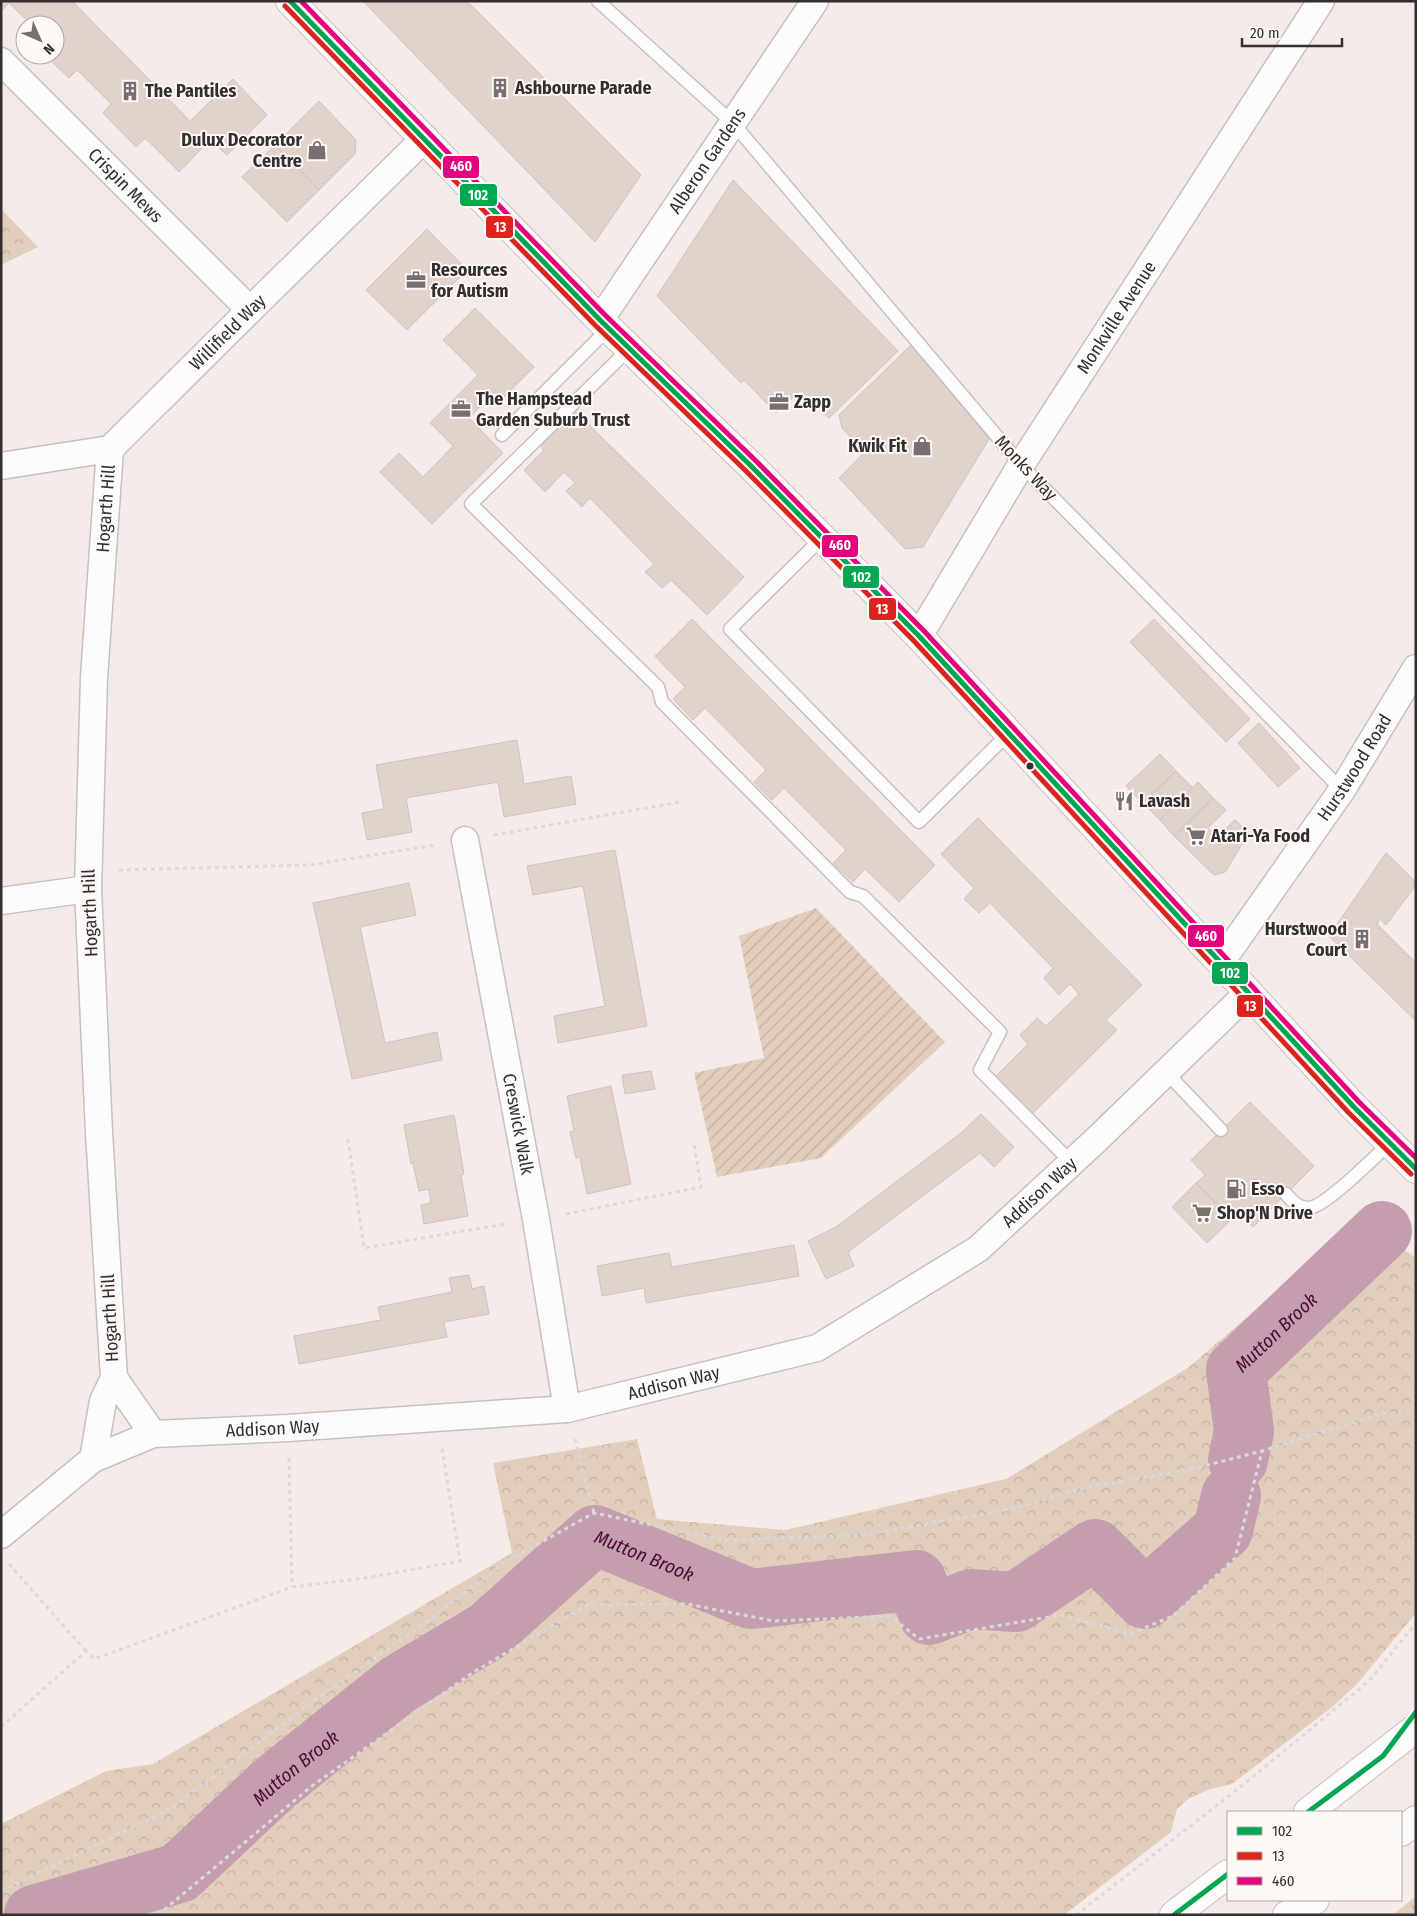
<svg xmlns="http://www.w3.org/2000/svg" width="1417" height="1916" font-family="'Fira Sans Condensed',sans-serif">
	<defs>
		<pattern id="grass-tufts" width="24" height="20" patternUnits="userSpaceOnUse" patternTransform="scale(1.25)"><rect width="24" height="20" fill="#e2cebc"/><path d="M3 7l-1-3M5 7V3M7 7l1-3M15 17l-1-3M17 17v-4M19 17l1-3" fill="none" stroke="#c2b1a2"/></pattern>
		<pattern id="park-crowns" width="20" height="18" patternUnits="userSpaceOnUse" patternTransform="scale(1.25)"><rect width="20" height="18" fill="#e2cebc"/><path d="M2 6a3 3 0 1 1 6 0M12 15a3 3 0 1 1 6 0" fill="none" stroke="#c2b1a2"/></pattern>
		<pattern id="garden-furrows" width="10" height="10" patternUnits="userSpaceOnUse" patternTransform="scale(1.25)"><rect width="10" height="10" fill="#e2cebc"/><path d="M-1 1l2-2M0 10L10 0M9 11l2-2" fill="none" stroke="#c2b1a2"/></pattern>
	</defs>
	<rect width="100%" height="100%" fill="#f4ebe9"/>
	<polygon fill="url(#grass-tufts)" points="1416,1896 1416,1915 1393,1915"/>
	<g fill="url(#park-crowns)">
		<polygon points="1,209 38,247 1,265"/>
		<polygon points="1360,1220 1416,1258 1416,1613 1357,1684 1331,1708 1232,1784 1210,1789 1188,1799 1177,1809 1171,1832 1064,1915 1,1915 1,1824 106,1771 153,1764 512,1553 493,1463 637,1439 657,1519 785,1530 1006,1479 1189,1367"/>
	</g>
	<polygon fill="url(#garden-furrows)" points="816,908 945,1042 821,1158 717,1177 694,1073 764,1058 739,936"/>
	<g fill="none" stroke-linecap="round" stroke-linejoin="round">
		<g stroke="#c49daf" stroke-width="60">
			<path id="s1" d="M1238,1460L1244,1431L1236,1370L1382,1231"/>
			<path id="s2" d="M34,1915L179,1873L275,1783L399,1684L488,1631L595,1535L751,1599L916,1580L929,1615L971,1599L1016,1602L1095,1549L1145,1599L1223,1530L1231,1496"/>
		</g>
	</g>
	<g fill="#e1d2cc" stroke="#cac3c1">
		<polygon points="1,1 72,1 190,121 233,79 267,115 227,155 210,140 179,172 145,138 136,147 103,113 111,104 77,70 69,78 45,55 55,55 55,25 32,25 9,3 1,11"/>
		<polygon points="363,1 467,1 641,175 595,242"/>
		<polygon points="319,101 356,140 355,154 319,190 275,145"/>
		<polygon points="275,145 319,190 287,222 242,177"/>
		<polygon points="733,180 898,351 829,418 801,390 776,413 744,380 741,383 657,296"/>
		<polygon points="427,229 467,270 407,330 366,290"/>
		<polygon points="475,308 534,367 502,399 494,392 469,418 503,453 432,524 380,472 399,453 423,477 453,446 430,423 478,375 443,340"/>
		<polygon points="911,345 989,439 923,547 905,549 839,478 865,452 842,428 839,415"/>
		<polygon points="574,410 744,577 707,615 671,580 662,588 645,572 654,564 590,498 582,507 566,491 575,483 564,472 545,492 524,470 544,450 540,445"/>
		<polygon points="692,619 935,865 899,902 865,869 853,882 833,863 846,850 784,788 772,800 754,782 766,770 705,708 693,720 673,699 685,687 655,656"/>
		<polygon points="1154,619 1250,719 1226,742 1130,642"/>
		<polygon points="1259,723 1300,768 1278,787 1238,743"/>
		<polygon points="517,740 524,784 571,776 576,804 504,817 498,782 406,798 412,832 367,840 362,813 384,809 376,765"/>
		<polygon points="1160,754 1176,771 1143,803 1126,786"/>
		<polygon points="1176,771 1193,788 1160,820 1143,803"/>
		<polygon points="1198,782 1213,798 1174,836 1160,820"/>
		<polygon points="1213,798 1226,810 1208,828 1217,837 1235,820 1249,833 1225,872 1214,875 1174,836"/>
		<polygon points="978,818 1142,985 1106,1020 1117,1030 1032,1114 995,1077 1028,1044 1020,1035 1037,1018 1046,1026 1079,994 1070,984 1059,995 1044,978 1053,968 990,903 979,913 964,899 974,888 941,854"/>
		<polygon points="615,850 647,1026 558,1043 554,1016 605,1006 583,886 533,895 527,866"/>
		<polygon points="1386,853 1416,882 1416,885 1386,925 1380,919 1377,924 1416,963 1416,1021 1329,936"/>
		<polygon points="409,883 416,915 360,927 385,1043 437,1032 442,1060 352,1079 313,903"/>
		<polygon points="651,1071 655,1089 625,1094 622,1075"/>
		<polygon points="611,1086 631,1184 587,1194 580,1157 576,1158 570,1132 574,1131 567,1096"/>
		<polygon points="1250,1102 1314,1166 1253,1227 1239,1212 1232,1219 1196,1183 1205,1175 1191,1160"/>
		<polygon points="981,1114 1014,1147 994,1167 980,1153 848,1252 854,1266 826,1279 808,1241 836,1227 961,1133"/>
		<polygon points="454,1115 464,1174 461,1175 468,1216 424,1224 421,1205 431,1203 429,1189 419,1191 413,1163 411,1164 404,1125"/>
		<polygon points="1196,1183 1232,1219 1207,1243 1172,1207"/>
		<polygon points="794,1245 799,1276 646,1303 644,1288 602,1296 597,1266 669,1253 672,1267"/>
		<polygon points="469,1275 472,1289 484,1286 489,1314 444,1322 447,1337 299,1364 294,1336 381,1320 378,1307 452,1292 449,1278"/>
	</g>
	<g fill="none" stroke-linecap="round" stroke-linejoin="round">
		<defs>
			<g id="lane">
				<polyline points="598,1 733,123 1021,465 1342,790"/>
				<polyline points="630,348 471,504 658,687 662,702 850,892 863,896 1000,1032 980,1070 1072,1163"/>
				<polyline points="502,435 609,328"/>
				<polyline points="822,538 730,629 919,822 1009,733"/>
				<polyline points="1166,1072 1221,1130"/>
				<path d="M1286,1194C1292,1201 1298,1208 1308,1208C1325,1208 1375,1156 1390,1143"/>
			</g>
			<g id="street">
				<path id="s3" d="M1,61L250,310"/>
				<path id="s4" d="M600,320L815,1"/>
				<path id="s5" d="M1,466L110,449L250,310L425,138"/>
				<path id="s6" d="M919,636L1021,465L1321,1"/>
				<path id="s7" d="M465,840L536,1219L567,1409"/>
				<polyline points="1,901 88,889"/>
				<path id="s8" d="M1221,962L1342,790L1416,668"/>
				<polyline points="114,1378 153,1434"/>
				<path id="s9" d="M93,1459L103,1401L114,1378L99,1132L88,889L94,678L110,449"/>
				<path id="s10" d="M1,1535L93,1459L153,1434L288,1428L567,1409L817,1348L978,1249L1095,1141L1248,993"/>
			</g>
			<polyline id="primary" points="290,1 600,320 751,466 919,636 1354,1107 1416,1169"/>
			<g id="highway">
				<polyline points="1308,1812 1416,1728"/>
				<polyline points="1401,1832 1416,1820"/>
				<polyline points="1174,1915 1228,1874"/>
				<polyline points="1287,1915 1315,1900"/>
			</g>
		</defs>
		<use href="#lane" stroke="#c7c0bf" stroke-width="15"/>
		<use href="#street" stroke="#c7c0bf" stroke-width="29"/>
		<use href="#primary" stroke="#c7c0bf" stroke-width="30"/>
		<use href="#highway" stroke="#c7c0bf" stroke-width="30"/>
		<g stroke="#dad8d8" stroke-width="3" stroke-dasharray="4 4" stroke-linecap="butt">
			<polyline points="494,835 680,802"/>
			<polyline points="119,870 310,865 436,845"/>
			<polyline points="348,1139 364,1248 506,1224"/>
			<polyline points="566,1214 701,1187 694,1144"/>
			<polyline points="575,1439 594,1513"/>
			<polyline points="289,1458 292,1587"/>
			<polyline points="9,1564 86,1651"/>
			<polyline points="1,1727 86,1651 94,1659 292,1587 371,1577 460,1561 442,1448"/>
			<polyline points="1,1891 172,1808 316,1699 427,1622 502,1564 594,1513 724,1540 863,1535 1016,1508 1083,1488 1192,1469 1262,1451 1383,1413 1416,1413"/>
			<polyline points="158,1915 312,1786 472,1673 587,1605 687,1604 774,1621 890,1616 919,1639 1061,1615 1130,1634 1173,1616 1235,1558 1262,1451"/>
			<polyline points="1076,1915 1234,1792 1369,1681 1416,1623"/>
		</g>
		<use href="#lane" stroke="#fdfcfc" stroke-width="12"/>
		<use href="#street" stroke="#fdfcfc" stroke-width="26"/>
		<use href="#primary" stroke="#fdfcfc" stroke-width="28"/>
		<use href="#highway" stroke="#fdfcfc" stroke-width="28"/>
		<defs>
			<g id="bus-1">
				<polyline points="290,1 600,320 751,466 919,636 1354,1107 1416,1169"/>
				<polyline points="1308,1812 1383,1756 1416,1712"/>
				<polyline points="1174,1915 1228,1874"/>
			</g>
			<polyline id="bus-2" points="285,6 595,325 746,471 914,641 1348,1112 1411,1174"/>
			<polyline id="bus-3" points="301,1 605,315 756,461 924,631 1359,1102 1416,1158"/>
		</defs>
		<use href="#bus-1" stroke="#fef8f7" stroke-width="9"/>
		<use href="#bus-2" stroke="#fef8f7" stroke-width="9"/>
		<use href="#bus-3" stroke="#fef8f7" stroke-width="9"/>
		<use href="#bus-1" stroke="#00a651" stroke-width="5"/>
		<use href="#bus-2" stroke="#dc241f" stroke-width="5"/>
		<use href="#bus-3" stroke="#e5007d" stroke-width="5"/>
	</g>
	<defs>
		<symbol id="building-bare" viewBox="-9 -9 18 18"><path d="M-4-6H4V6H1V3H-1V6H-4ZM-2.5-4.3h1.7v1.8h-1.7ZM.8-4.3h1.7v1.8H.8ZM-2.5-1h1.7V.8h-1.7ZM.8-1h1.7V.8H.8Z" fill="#77706f" stroke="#fef8f7" stroke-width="2.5" paint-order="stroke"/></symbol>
		<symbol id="shop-bare" viewBox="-9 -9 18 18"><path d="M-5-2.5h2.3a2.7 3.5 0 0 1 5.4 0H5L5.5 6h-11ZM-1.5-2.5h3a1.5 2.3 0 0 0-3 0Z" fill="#77706f" stroke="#fef8f7" stroke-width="2.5" paint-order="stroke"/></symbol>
		<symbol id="office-bare" viewBox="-9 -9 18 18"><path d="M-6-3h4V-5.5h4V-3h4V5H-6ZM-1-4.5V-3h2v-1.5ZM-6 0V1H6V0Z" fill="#77706f" stroke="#fef8f7" stroke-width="2.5" paint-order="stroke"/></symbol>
		<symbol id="restaurant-bare" viewBox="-9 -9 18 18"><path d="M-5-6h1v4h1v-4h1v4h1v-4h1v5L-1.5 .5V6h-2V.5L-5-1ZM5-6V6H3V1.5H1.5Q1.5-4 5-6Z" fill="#77706f" stroke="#fef8f7" stroke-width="2.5" paint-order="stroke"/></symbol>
		<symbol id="supermarket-bare" viewBox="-9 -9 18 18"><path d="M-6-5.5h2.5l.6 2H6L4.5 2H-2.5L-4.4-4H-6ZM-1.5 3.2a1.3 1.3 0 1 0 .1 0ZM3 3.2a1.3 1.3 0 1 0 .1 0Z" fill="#77706f" stroke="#fef8f7" stroke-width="2.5" paint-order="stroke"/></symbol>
		<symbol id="fuel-bare" viewBox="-9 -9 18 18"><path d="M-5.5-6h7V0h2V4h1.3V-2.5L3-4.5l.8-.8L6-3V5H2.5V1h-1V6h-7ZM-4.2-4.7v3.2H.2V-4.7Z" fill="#77706f" stroke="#fef8f7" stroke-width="2.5" paint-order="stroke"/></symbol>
	</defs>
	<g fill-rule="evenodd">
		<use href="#building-bare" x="486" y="74" width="28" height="28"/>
		<use href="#building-bare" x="116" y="77" width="28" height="28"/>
		<use href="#shop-bare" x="303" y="136" width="28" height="28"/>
		<use href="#office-bare" x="402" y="266" width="28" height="28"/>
		<use href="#office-bare" x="765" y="388" width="28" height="28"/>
		<use href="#office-bare" x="447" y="395" width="28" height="28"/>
		<use href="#shop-bare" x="908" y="432" width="28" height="28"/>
		<use href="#restaurant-bare" x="1110" y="787" width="28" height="28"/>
		<use href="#supermarket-bare" x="1182" y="822" width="28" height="28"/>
		<use href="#building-bare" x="1348" y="925" width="28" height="28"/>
		<use href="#fuel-bare" x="1222" y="1175" width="28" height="28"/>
		<use href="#supermarket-bare" x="1188" y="1199" width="28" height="28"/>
	</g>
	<circle fill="#342e2d" stroke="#fef8f7" stroke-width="2" cx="1030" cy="766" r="4.5"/>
	<g text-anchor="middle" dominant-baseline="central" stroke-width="4" stroke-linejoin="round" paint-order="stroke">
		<g font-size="18" font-weight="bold" fill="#342e2d" stroke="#fef8f7" text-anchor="start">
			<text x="515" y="88">Ashbourne Parade</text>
			<text x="145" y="91">The Pantiles</text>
			<text x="302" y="140" text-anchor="end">Dulux Decorator<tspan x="302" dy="21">Centre</tspan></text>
			<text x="431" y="270">Resources<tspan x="431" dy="21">for Autism</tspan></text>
			<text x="476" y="399">The Hampstead<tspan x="476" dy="21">Garden Suburb Trust</tspan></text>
			<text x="794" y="402">Zapp</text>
			<text x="907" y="446" text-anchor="end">Kwik Fit</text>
			<text x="1139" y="801">Lavash</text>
			<text x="1211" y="836">Atari-Ya Food</text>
			<text x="1347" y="929" text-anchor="end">Hurstwood<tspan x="1347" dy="21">Court</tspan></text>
			<text x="1251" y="1189">Esso</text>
			<text x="1217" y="1213">Shop'N Drive</text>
		</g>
		<g font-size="18" fill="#342e2d" stroke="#fef8f7">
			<text stroke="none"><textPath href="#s4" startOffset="192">Alberon Gardens</textPath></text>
			<text stroke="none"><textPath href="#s3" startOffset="176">Crispin Mews</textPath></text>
			<text stroke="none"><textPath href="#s6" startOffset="375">Monkville Avenue</textPath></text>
			<text stroke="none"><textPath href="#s5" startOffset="276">Willifield Way</textPath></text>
			<text transform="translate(1026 468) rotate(47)">Monks Way</text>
			<text stroke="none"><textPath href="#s9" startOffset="955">Hogarth Hill</textPath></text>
			<text stroke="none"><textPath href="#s8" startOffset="236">Hurstwood Road</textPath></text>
			<text transform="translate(90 913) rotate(-92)">Hogarth Hill</text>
			<text stroke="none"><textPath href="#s7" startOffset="289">Creswick Walk</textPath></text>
			<text stroke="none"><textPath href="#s10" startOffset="1129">Addison Way</textPath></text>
			<text transform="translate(110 1318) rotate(-93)">Hogarth Hill</text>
			<text stroke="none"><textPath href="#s10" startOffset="709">Addison Way</textPath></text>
			<text stroke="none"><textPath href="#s10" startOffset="304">Addison Way</textPath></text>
		</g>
		<g font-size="19" font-style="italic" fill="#4c0a34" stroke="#fef8f7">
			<text stroke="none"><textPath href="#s1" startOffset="146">Mutton Brook</textPath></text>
			<text stroke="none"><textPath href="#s2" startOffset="742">Mutton Brook</textPath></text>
			<text stroke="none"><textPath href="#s2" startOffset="308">Mutton Brook</textPath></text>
		</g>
	</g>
	<g stroke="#fef8f7" stroke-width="2">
		<rect x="442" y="155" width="38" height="24" rx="5" fill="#e5007d"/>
		<rect x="459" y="183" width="39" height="24" rx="5" fill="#00a651"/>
		<rect x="485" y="215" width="29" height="24" rx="5" fill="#dc241f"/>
		<rect x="821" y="534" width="38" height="24" rx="5" fill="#e5007d"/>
		<rect x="842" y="565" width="38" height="24" rx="5" fill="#00a651"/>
		<rect x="868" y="597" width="29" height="24" rx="5" fill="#dc241f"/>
		<rect x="1187" y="924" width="38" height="24" rx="5" fill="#e5007d"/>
		<rect x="1211" y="961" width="38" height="24" rx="5" fill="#00a651"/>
		<rect x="1236" y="994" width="28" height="24" rx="5" fill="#dc241f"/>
	</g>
	<g font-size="14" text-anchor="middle" font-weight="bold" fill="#fff">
		<text x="461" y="171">460</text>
		<text x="478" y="200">102</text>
		<text x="500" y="232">13</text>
		<text x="840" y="550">460</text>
		<text x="861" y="582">102</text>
		<text x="882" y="614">13</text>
		<text x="1206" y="941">460</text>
		<text x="1230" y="978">102</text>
		<text x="1250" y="1011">13</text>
	</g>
	<rect width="1417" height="1916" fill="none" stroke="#342e2d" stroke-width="5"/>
	<rect x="1227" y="1811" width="175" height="90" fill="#fef8f7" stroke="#ada7a6"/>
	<rect x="1237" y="1827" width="25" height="8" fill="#00a651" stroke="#ada7a6"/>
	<text x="1272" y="1836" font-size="15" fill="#342e2d">102</text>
	<rect x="1237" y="1852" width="25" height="8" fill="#dc241f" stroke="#ada7a6"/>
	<text x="1272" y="1861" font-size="15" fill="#342e2d">13</text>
	<rect x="1237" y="1877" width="25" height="8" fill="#e5007d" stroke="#ada7a6"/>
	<text x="1272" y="1886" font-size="15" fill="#342e2d">460</text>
	<g transform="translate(40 40) rotate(135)"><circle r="24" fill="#fef8f7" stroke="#ada7a6"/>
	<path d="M0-4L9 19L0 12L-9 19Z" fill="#77706f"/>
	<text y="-8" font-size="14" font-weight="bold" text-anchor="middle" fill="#342e2d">N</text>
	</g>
	<path d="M1242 38v8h100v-8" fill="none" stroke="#342e2d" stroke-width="2.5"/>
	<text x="1250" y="38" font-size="15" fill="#342e2d" stroke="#fef8f7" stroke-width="4" paint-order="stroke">20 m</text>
</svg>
